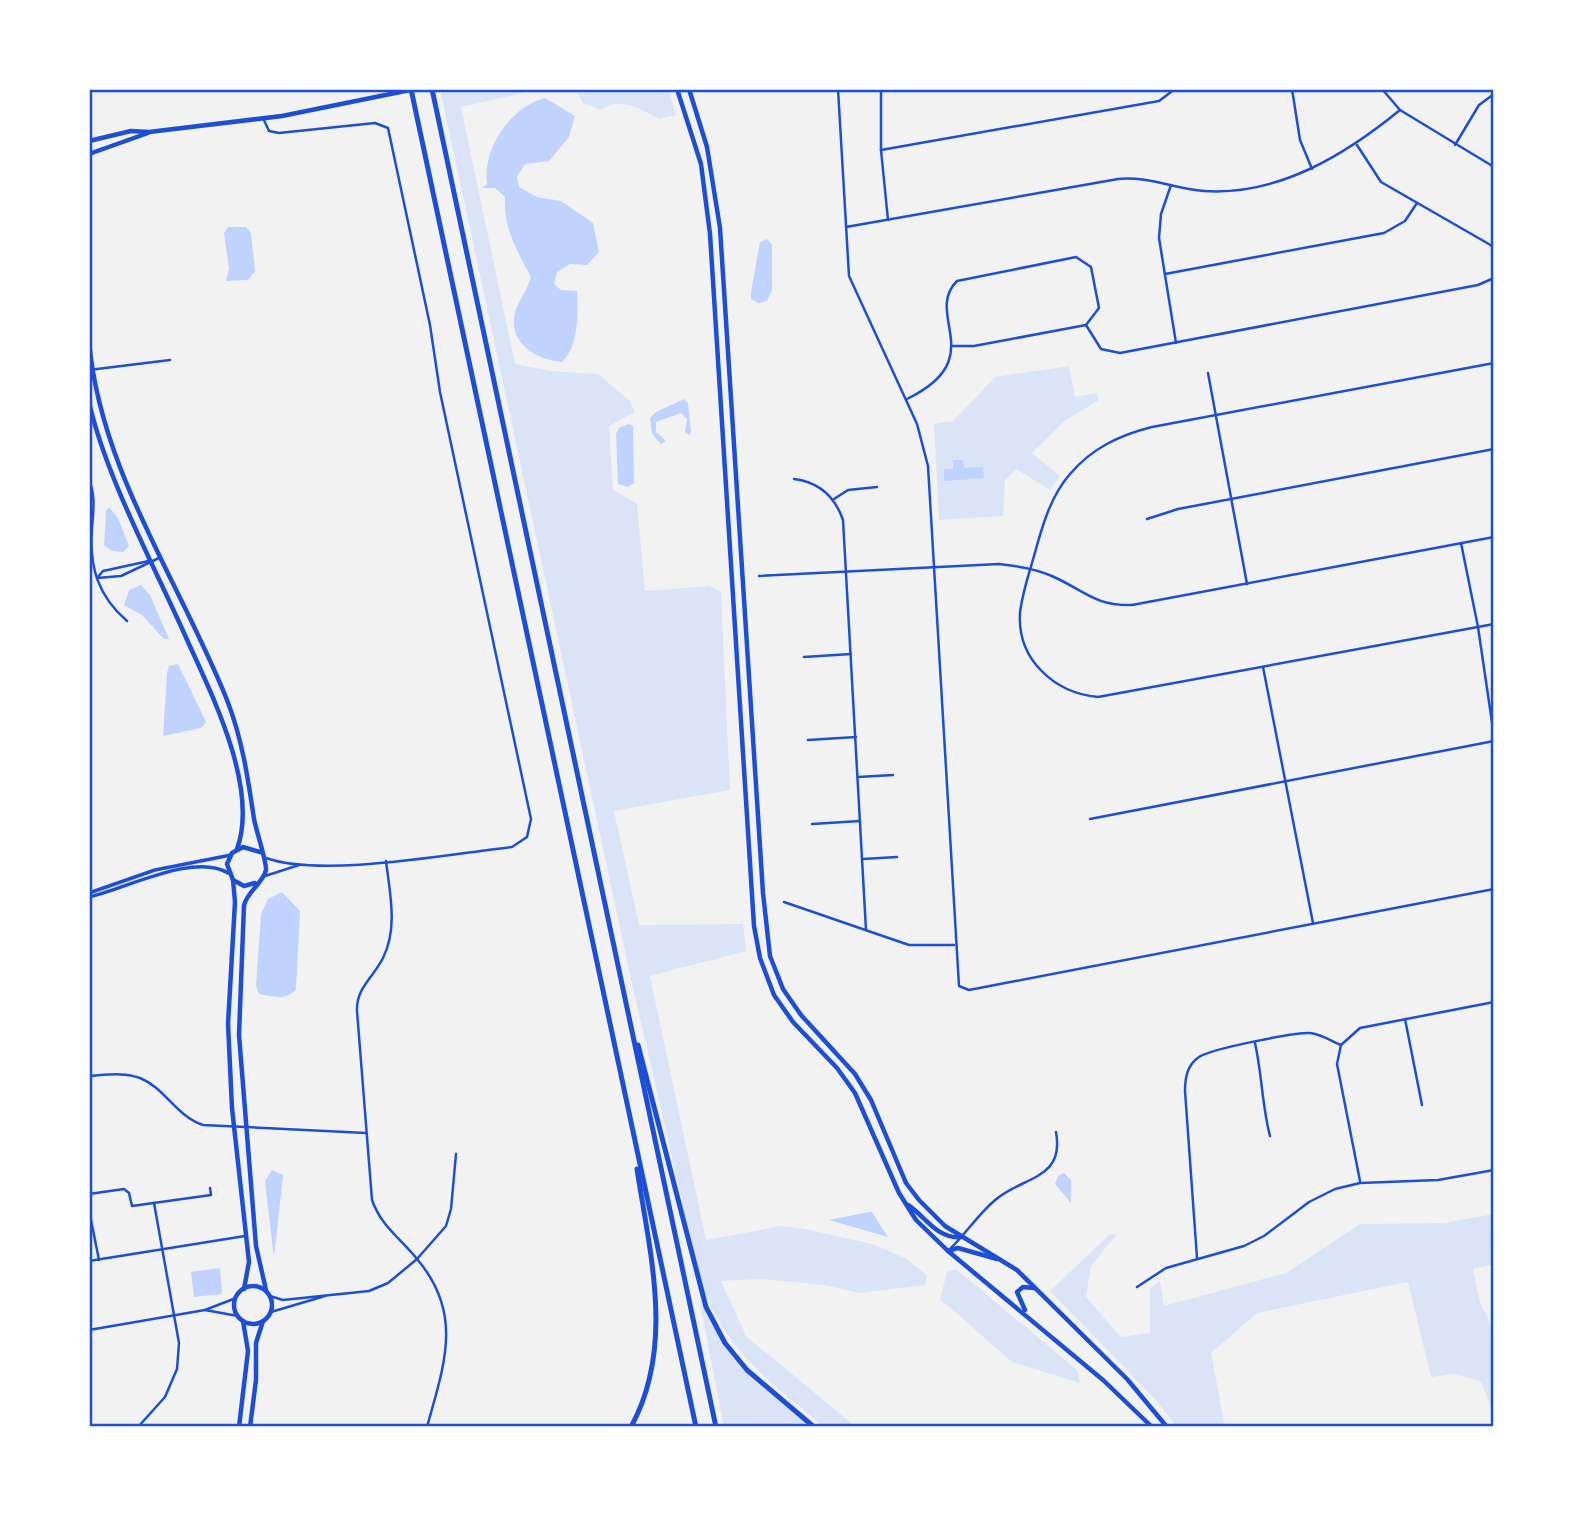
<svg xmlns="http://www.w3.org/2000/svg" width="1583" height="1516" font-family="'IBM Plex Sans',sans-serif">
	<rect width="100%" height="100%" fill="#f2f2f2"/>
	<g fill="#dbe4f7">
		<path d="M440,89H540L461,107L515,364L551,371L598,374L629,400L635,412L609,426L613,490L637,504L645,591L709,586L721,592L730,790L614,811L639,925L743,924L746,951L650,976L706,1240L781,1226L805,1229L872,1244L905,1258L927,1275L925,1285L860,1293L824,1285L762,1279L721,1281L746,1336L856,1427H824C769,1380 727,1353 701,1283L631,979Z"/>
		<path d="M576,89H668L676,115L659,119C637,107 623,97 600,110L583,103Z"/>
		<polygon points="1069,366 1075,397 1096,393 1099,400 1063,422 1032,453 1060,476 1050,490 1016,469 1005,480 1003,516 939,520 934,424 953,421 995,377"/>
		<polygon points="1494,1214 1494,1264 1473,1269 1480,1303 1494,1329 1494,1414 1481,1382 1457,1374 1431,1377 1408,1282 1257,1313 1211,1353 1225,1427 1177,1427 1154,1398 1050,1291 1109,1235 1117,1234 1091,1266 1086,1297 1121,1337 1150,1333 1150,1289 1160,1281 1164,1306 1286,1273 1360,1224 1444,1223"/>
		<polygon points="956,1269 1077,1370 1080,1383 1012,1362 940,1299 947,1272"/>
		<path d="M699,1298C722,1355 765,1388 810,1427H724Z"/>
	</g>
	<g fill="#bfd3fe">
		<path d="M545,98L575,116L569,137L549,161L525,164L517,177L519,187L537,197L561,201L593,223L599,252L587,265L570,264L557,272L554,284L561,290L577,291C578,314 579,346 562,362C534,360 504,340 517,307C521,297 528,288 531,277C517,251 503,228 505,197L495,188H482L487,184C482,149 510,107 545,98Z"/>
		<polygon points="228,227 246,227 251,233 255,271 248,280 226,281 229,268 224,233"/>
		<polygon points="767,239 772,245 772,290 767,301 758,303 751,299 751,292 760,242"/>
		<polygon points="684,399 688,403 691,432 689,435 685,432 687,419 681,413 656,422 656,432 666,441 661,444 652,434 650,418 656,412"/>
		<polygon points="629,424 633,426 634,483 628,487 618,484 616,434 619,428"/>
		<polygon points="953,460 963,460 964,468 983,467 984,478 944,481 944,469 953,469"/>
		<polygon points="109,507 118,518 129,546 123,552 112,551 104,545 106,511"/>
		<polygon points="141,585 150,595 169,639 164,639 142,615 124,605 129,590"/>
		<polygon points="178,664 206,722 201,728 163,736 167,673 169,666"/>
		<path d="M282,892L300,911L296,989C287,1002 272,996 259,994L256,986L261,914L268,899Z"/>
		<polygon points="272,1170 283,1175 274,1258 265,1181"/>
		<polygon points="1064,1173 1071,1180 1071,1203 1055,1184 1058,1176"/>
		<polygon points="872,1212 888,1237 829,1220 869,1212"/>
		<polygon points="220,1268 222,1294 194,1297 191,1272"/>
	</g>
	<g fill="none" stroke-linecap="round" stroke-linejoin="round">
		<g stroke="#1d4ed8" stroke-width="2.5">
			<polyline points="838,89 849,276 917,424 928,466 959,986 969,990 995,985 1494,889"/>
			<polyline points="881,89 881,150 888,220"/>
			<polyline points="1292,89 1300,140 1312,169"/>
			<polyline points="1382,89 1400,110 1494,167"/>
			<path d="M263,118L269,131L279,133L375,123L388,128L430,325L440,392L531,819L527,837L512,847C449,854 322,878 266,858"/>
			<polyline points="1357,145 1381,182 1494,247"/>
			<polyline points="1455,145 1479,105 1494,94"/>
			<polyline points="881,150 1159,101 1175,89"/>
			<polyline points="1171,185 1161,214 1159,238 1176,343"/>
			<path d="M846,227L1118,179C1149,176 1174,189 1204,191C1278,196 1345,155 1400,110"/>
			<polyline points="1165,274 1384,233 1405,221 1417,203"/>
			<polyline points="1086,325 1101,349 1120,353 1478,285 1494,278"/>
			<path d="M1494,363L1152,427C1120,435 1092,448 1070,474C1050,497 1042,527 1034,556C1029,574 1022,594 1020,613C1017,659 1054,693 1098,697L1494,624"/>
			<polyline points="89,370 170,360"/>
			<polyline points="1208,373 1247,584"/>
			<path d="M907,399C991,358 923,315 957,281L1076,257L1091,267L1099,308L1086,325L974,346H953"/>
			<path d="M794,479C819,482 835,497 843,520L866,930"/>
			<path d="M89,480C96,496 93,512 92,529C89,567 98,596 127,621"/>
			<polyline points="834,499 848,490 877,487"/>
			<polyline points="1147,519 1178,509 1494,449"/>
			<polyline points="1461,543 1478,627 1494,736"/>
			<path d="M759,576L999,564C1018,566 1037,569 1054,577C1085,591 1095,606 1132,605L1494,537"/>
			<polyline points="97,578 121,576 159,558"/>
			<polyline points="97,578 103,571 149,561"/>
			<polyline points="804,657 851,654"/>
			<polyline points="1263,667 1313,923"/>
			<polyline points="808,740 856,737"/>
			<polyline points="858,777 893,775"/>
			<polyline points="1090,819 1494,741"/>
			<polyline points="812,824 860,821"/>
			<polyline points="863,859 897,857"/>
			<path d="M386,861C390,894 398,928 383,958C373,978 356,988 357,1011L372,1200C381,1226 400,1238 417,1259C464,1314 444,1365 427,1427"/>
			<polyline points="265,876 299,865"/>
			<polyline points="784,902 909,945 954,945"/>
			<polyline points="1405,1019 1422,1105"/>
			<path d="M1255,1043C1262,1074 1262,1106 1270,1136"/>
			<path d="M89,1076C106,1075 124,1072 140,1078C165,1088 176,1116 203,1125L366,1133"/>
			<polyline points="1493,1082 1494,1086"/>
			<polyline points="1360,1181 1337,1064 1341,1045 1360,1028 1494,1002"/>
			<polyline points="89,1194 124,1189 129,1193 132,1206 211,1195 210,1188"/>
			<polyline points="89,1210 99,1260"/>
			<path d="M950,1249C966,1233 978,1215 994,1201C1021,1176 1065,1181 1056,1132"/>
			<path d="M1197,1258L1185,1091C1185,1078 1187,1065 1199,1057C1210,1049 1296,1032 1310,1033C1321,1034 1331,1041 1341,1045"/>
			<polyline points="89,1261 245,1236"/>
			<polyline points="1137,1287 1166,1268 1244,1246 1264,1236 1309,1202 1335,1189 1360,1183 1438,1180 1494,1170"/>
			<polyline points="270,1296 283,1300 369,1291 388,1283 417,1259 446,1226 451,1209 456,1154"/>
			<polyline points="205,1310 238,1316"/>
			<polyline points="271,1312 325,1296"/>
			<polyline points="89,1330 205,1310 236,1298"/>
			<polyline points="138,1427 165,1397 177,1369 179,1343 154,1203"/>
		</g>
		<g stroke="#1d4ed8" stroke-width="3.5">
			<polyline points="89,893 155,870 231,855"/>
			<path d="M89,897C125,889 195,852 228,873"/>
		</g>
		<g stroke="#1d4ed8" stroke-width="4.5">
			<polyline points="677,89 701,164 710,234 754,926 760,958 774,995 793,1022 837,1068 855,1093 899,1193 916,1220 948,1251 1103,1380 1152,1427"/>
			<polyline points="689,89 707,147 720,228 763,893 770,956 783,989 801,1015 855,1074 871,1100 906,1183 919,1200 945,1226 1017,1270 1127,1379 1167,1427"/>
			<polyline points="89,141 131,131 149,132 282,116 415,89"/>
			<polyline points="89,154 148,133"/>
			<path d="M89,341C100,470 180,582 227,700C242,738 248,778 254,819C256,830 267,863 266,870C263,883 248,891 244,905L239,1035L256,1246L266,1290"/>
			<path d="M89,402C106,478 156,569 188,642C213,697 259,789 237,849"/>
			<polyline points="233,880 235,902 228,1024 232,1108 249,1262 244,1289"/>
			<polyline points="255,883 244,886 233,880 227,864 232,853 243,847 260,852"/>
			<path d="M908,1205C925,1216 938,1240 961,1237"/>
			<polyline points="948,1251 958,1248 997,1259"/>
			<circle cx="253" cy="1305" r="19"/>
			<polyline points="1025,1310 1017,1292 1023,1287 1034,1288"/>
			<polyline points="239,1427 248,1351 243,1321"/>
			<polyline points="250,1427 256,1380 256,1343 263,1321"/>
		</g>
		<g stroke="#1d4ed8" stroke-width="5">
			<polyline points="411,89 696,1427"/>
			<polyline points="432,89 716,1427"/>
			<polyline points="638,1045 706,1307 725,1343 747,1370 814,1427"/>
			<path d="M631,1427C675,1347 650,1254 637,1169"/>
		</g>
	</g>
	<rect width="1583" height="1516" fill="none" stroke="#ffffff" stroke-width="182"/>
	<rect x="91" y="91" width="1401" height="1334" fill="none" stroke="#1d4ed8" stroke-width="2.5"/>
</svg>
